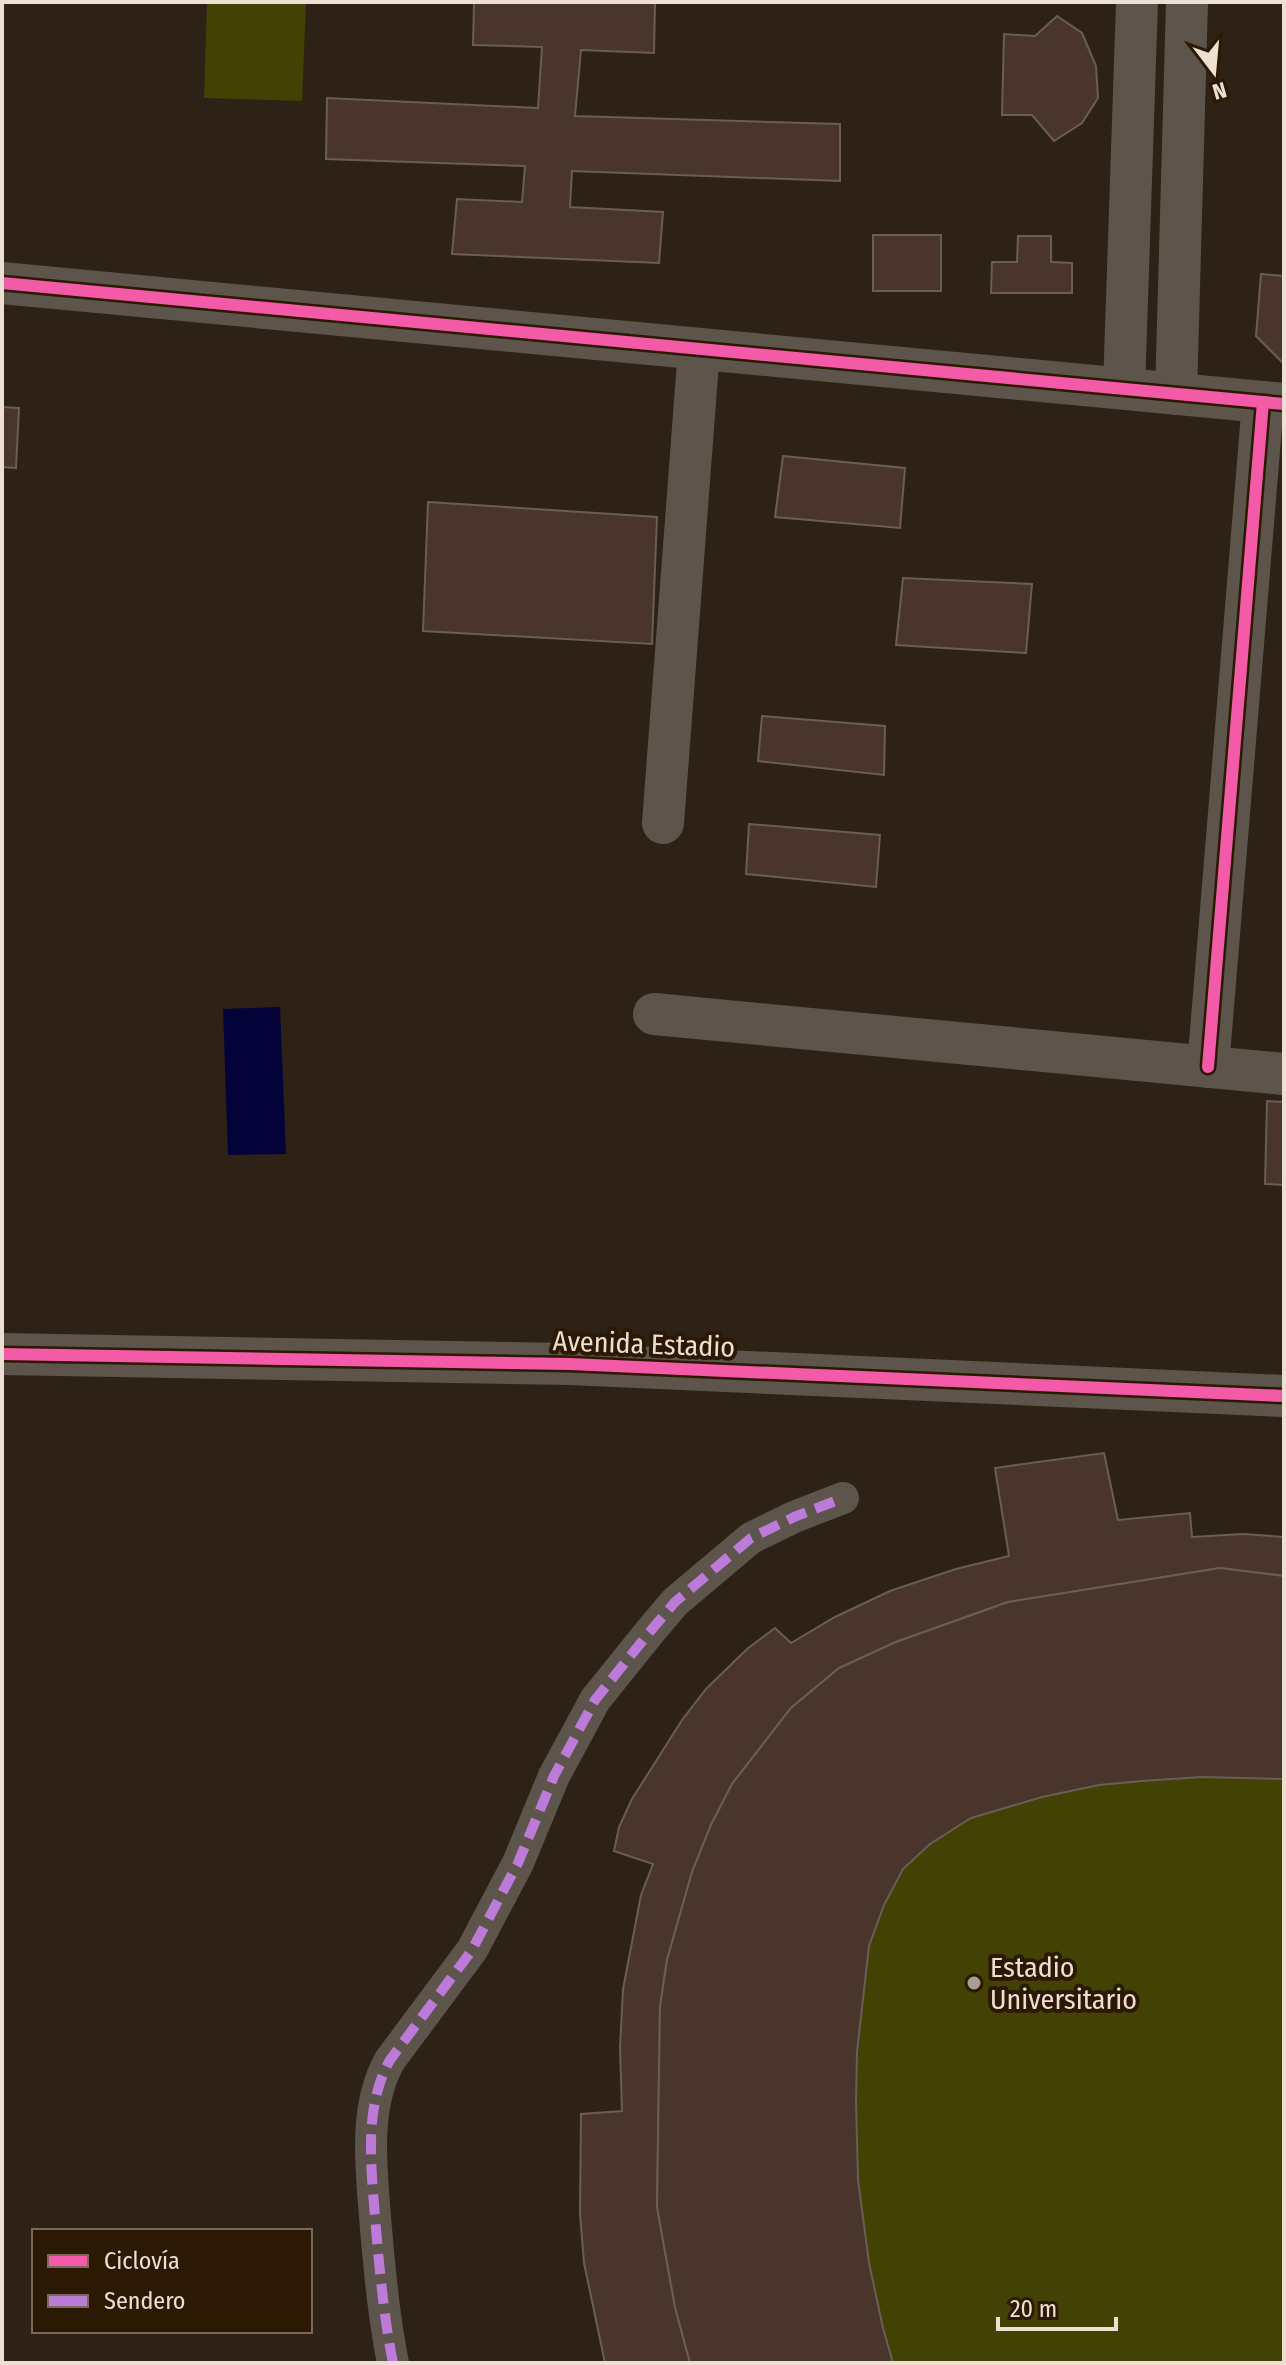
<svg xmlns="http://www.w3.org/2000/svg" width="1286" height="2365" font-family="'Fira Sans Condensed',sans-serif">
	<rect width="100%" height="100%" fill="#2d2215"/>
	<g fill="#414203">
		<polygon points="207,2 306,2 302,101 204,98"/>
		<polygon points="1284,1576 1284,2363 690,2363 660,2007"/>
	</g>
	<polygon fill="#040339" points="280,1007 286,1154 228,1155 223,1009"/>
	<g fill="#49352c" stroke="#6a5d56" stroke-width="2">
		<polygon points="474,2 655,2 654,53 581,50 575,116 840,124 840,181 572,171 570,207 663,212 659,263 452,254 457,199 522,202 525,166 326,159 327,98 538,108 542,47 473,45"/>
		<polygon points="1057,16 1082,33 1096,66 1098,98 1082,123 1054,141 1032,115 1002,115 1004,34 1035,36"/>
		<rect x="873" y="235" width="68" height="56"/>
		<polygon points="1018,236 1051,236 1051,262 1072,263 1072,293 991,293 992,262 1017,262"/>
		<polygon points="1261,274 1284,276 1284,364 1256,336"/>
		<polygon points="2,407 19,408 16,468 2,467"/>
		<polygon points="783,456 905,468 900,528 775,517"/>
		<polygon points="428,502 657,517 652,644 423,631"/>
		<polygon points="903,578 1032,584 1026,653 896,645"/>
		<polygon points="762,716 885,726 884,775 758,761"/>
		<polygon points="749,824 880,835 876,887 746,874"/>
		<polygon points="1267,1101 1284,1102 1284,1185 1265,1184"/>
		<polygon points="1104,1453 1118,1520 1190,1513 1192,1537 1243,1534 1284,1537 1284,1576 1220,1568 1008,1602 896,1642 839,1668 791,1708 732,1784 711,1825 692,1872 667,1960 660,2007 657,2207 675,2307 690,2363 605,2363 584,2263 580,2213 581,2114 622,2111 620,2047 623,1989 641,1895 653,1864 614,1851 619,1827 632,1799 682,1720 706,1689 747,1649 775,1628 791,1643 835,1617 890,1591 956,1569 1009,1556 995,1468"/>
		<polygon points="1220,1568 1284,1576 1284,1779 1202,1777 1142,1781 1099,1785 1042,1797 971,1818 930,1844 903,1869 884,1905 869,1946 857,2052 856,2102 858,2180 869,2263 883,2328 893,2363 690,2363 675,2307 657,2207 660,2007 667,1960 692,1872 711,1825 732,1784 791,1708 839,1668 896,1642 1008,1602"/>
	</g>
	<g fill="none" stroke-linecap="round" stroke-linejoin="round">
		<path stroke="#5d554b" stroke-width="32" d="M393,2363C384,2318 380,2274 376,2229C372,2174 362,2109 390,2060L472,1950L518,1863L554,1776L595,1700L648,1634L675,1602L751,1538L794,1517L843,1498"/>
		<g stroke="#5d554b" stroke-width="42">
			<polyline points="2,283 1284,404"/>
			<polyline points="1124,388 1137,2"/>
			<polyline points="1176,394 1187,2"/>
			<polyline points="663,823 699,349"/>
			<polyline points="654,1014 1284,1074"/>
			<polyline points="1208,1067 1263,402"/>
			<polyline points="2,1354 570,1364 1284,1396"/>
		</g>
		<path stroke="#bd7bd9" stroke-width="10" stroke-dasharray="20 10" stroke-linecap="butt" d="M393,2363C384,2318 380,2274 376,2229C372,2174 362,2109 390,2060L472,1950L518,1863L554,1776L595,1700L648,1634L675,1602L751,1538L794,1517L843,1498"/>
		<defs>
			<g id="cycleway">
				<polyline points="2,283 1284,404"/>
				<polyline points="1208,1067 1263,402"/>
				<polyline points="2,1354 570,1364 1284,1396"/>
			</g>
		</defs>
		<use href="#cycleway" stroke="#2c1903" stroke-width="17"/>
		<use href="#cycleway" stroke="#f35aa7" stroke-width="12"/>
	</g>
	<circle fill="#aa9e90" stroke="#2c1903" stroke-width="3" cx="974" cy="1983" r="8"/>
	<g text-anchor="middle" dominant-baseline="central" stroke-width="8" stroke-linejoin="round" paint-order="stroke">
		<g font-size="28" fill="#ede0d2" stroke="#2c1903">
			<text transform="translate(644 1344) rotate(2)">Avenida Estadio</text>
		</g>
		<g font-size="28" fill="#ede0d2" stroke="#2c1903" text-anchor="start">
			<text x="990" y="1967">Estadio<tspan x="990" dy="32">Universitario</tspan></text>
		</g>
	</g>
	<rect width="1286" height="2365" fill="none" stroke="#ede0d2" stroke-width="8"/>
	<rect x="32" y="2229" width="280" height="104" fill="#2c1903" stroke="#796956" stroke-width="2"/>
	<rect x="48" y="2255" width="40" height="12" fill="#f35aa7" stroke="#796956" stroke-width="2"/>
	<text x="104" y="2269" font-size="24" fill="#ede0d2">Ciclovía</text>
	<rect x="48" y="2295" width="40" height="12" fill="#bd7bd9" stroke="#796956" stroke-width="2"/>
	<text x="104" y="2309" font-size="24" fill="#ede0d2">Sendero</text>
	<g transform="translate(1214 72) rotate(164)" stroke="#2c1903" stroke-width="6" paint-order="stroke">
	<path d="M0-6L14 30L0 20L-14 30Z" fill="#ede0d2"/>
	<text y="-12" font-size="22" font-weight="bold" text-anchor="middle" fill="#ede0d2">N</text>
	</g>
	<path d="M998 2317v12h118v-12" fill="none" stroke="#ede0d2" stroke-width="4"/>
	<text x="1010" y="2317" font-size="24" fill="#ede0d2" stroke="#2c1903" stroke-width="6" paint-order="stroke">20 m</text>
</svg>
